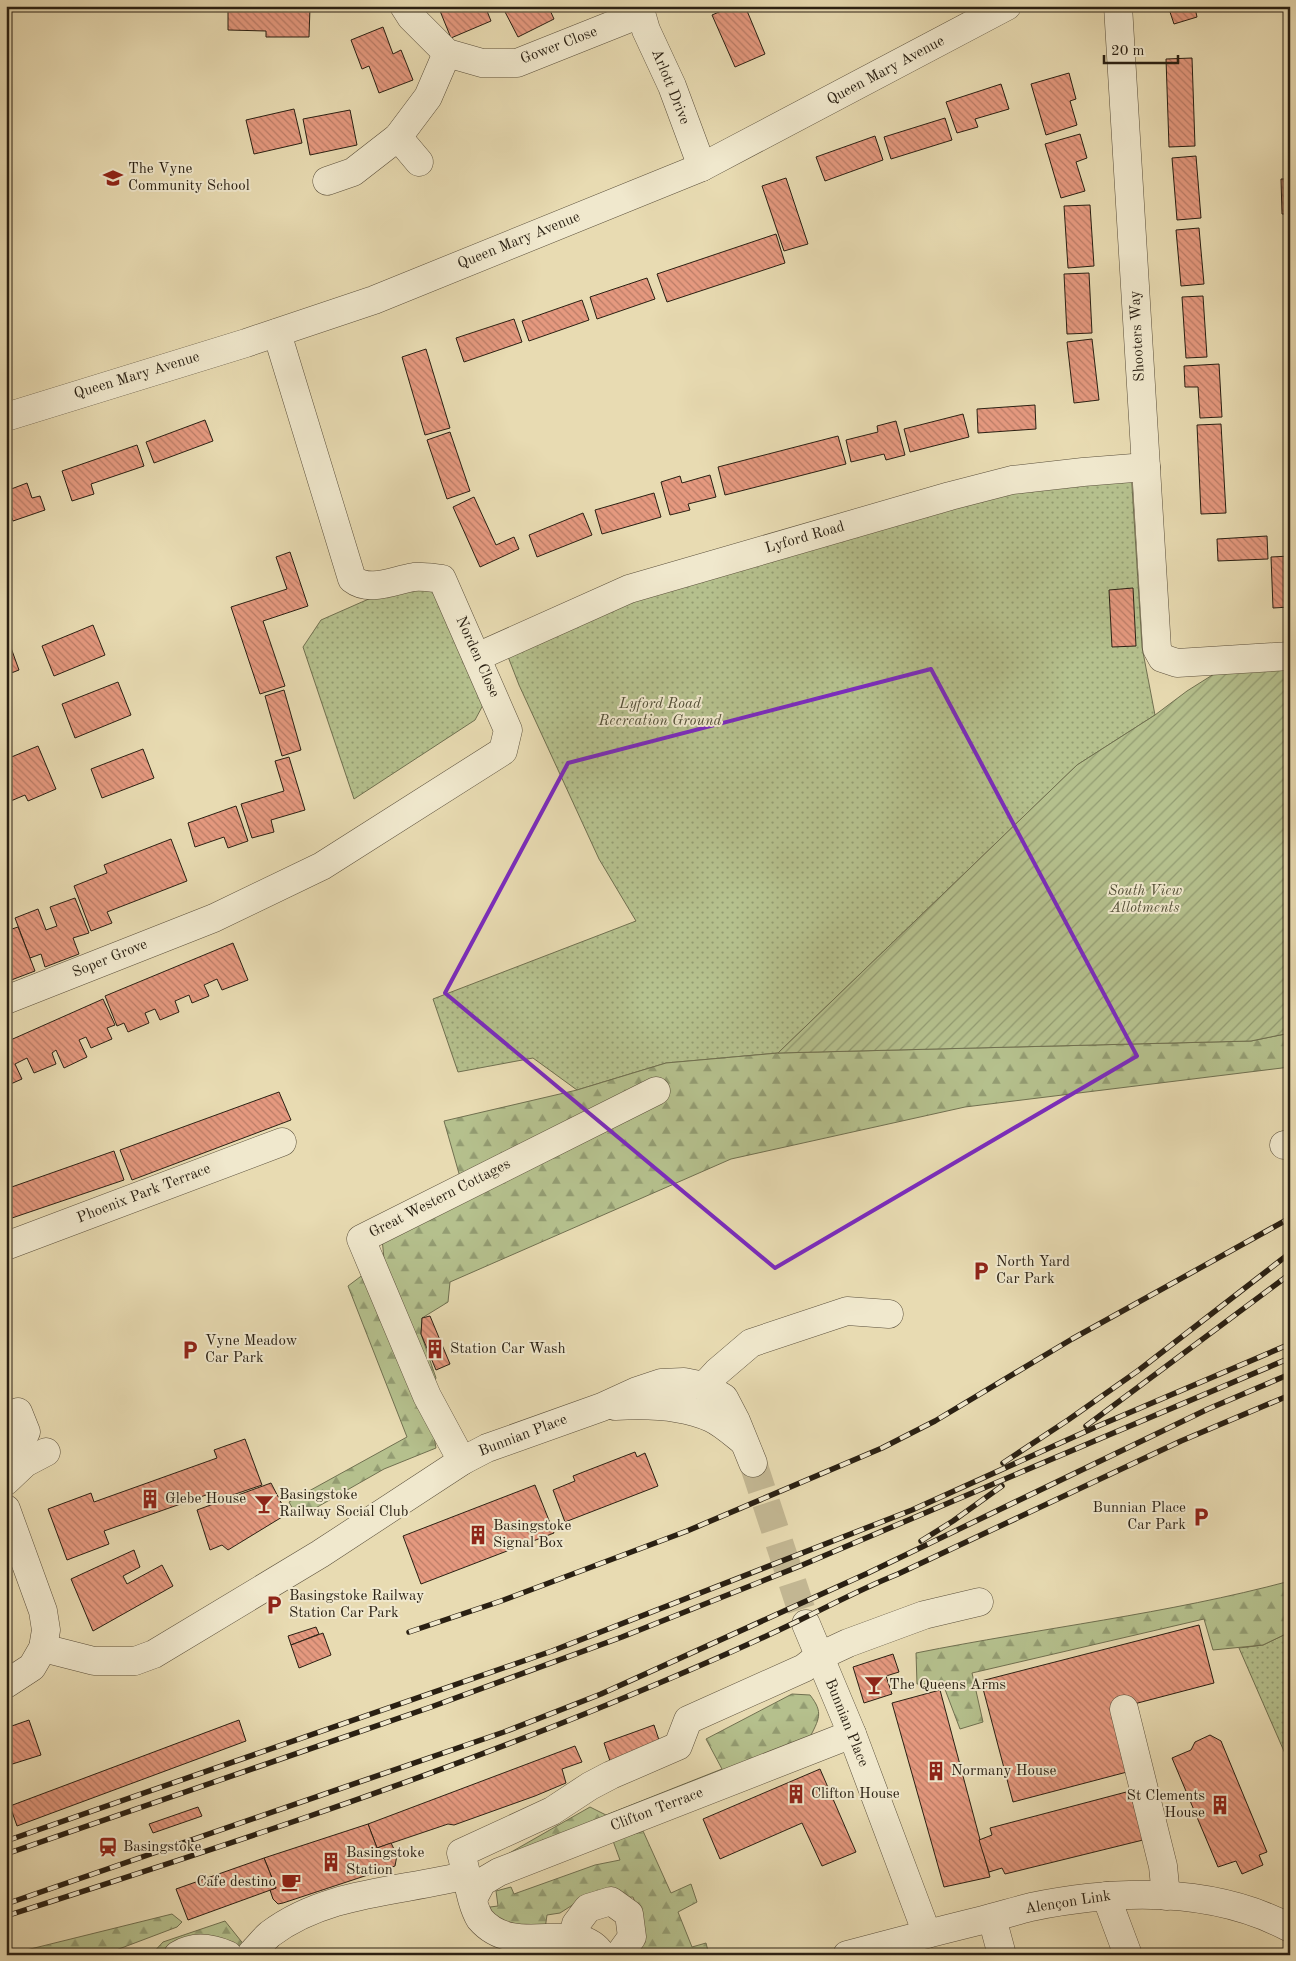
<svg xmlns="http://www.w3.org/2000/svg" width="1296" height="1961" font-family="'Old Standard TT',serif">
	<defs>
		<pattern id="grass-dots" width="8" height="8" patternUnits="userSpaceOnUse" patternTransform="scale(1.25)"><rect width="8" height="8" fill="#b5c08d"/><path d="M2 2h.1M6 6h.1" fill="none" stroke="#939c72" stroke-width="1.8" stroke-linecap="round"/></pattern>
		<pattern id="forest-firs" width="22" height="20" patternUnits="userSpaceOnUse" patternTransform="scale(1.25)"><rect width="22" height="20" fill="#b5c08d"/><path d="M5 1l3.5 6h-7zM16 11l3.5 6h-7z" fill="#939c72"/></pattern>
		<pattern id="garden-furrows" width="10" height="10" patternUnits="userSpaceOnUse" patternTransform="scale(1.25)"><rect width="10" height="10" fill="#b5c08d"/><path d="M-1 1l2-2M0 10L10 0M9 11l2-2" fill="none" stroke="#939c72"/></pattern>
		<pattern id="building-back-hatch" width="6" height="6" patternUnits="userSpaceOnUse" patternTransform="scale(1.25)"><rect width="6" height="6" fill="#e5997f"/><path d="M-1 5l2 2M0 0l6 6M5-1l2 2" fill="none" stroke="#ba7c67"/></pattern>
	</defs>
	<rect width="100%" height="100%" fill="#e8dbb2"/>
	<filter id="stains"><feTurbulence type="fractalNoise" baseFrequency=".004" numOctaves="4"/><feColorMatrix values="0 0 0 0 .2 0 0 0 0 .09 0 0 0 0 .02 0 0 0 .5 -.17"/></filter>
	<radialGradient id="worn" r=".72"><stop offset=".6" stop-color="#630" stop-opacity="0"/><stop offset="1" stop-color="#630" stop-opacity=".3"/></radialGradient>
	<g fill="url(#grass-dots)" stroke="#707050">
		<polygon points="1131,470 1142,647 1155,715 1077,765 778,1053 666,1063 577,1090 533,1058 458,1072 433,999 636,921 599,859 519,685 507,654 567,623 752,561 995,493"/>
		<polygon points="436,587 483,705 475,720 354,799 303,647 321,620 371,598"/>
		<polygon points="1290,1632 1290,1765 1239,1648 1263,1645"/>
	</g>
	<g fill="url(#forest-firs)" stroke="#707050">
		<polygon points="1290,1033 1290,1067 965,1107 731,1159 450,1282 448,1302 422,1318 421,1334 436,1378 427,1396 436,1448 384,1469 298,1518 289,1502 407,1437 348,1286 384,1259 382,1238 509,1180 507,1153 460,1177 444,1121 577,1090 666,1063 778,1053 1251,1041"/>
		<path d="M1290,1581V1632L1263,1645L1213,1650L1204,1619L972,1673L983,1722L960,1729L943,1684H917L916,1653C1041,1628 1167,1614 1290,1581Z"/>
		<path d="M792,1694L810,1695C824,1713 819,1719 809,1739L499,1859L590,1807L606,1815L722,1769L706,1739Z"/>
		<polygon points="643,1831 671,1893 691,1884 697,1902 678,1912 692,1947 706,1943 709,1955 627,1955 642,1920 633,1897 582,1899 560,1913 547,1915 545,1929 529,1930 494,1917 490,1907 498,1906 496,1891 511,1887 514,1894 595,1865 620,1860 613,1841"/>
		<polygon points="172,1914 182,1922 177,1927 103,1955 6,1955"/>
		<polygon points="225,1921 245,1946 239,1953 151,1955 163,1942"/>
	</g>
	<polygon fill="url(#garden-furrows)" stroke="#707050" points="1290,669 1290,1033 1251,1041 778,1053 1077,765 1155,715 1187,691 1214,674"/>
	<g fill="url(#building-back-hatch)" stroke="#2a2013">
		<polygon points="228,6 310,7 309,37 266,37 266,31 228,30"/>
		<polygon points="438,6 485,6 491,21 451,38"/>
		<polygon points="506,6 548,6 554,19 518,37 503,8"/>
		<polygon points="733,6 745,6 765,54 735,67 712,15"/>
		<polygon points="1168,6 1201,6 1195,8 1197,17 1174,24"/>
		<polygon points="383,27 393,54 401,50 413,80 379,93 369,66 362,69 351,40"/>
		<polygon points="1192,58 1195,146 1169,147 1166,59"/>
		<polygon points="1069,73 1076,99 1070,101 1077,125 1046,135 1031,84"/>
		<polygon points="1001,84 1009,109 975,119 978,127 957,133 946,102"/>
		<polygon points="294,109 302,143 254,154 246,120"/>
		<polygon points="350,110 357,145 310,155 303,119"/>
		<polygon points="945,118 952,140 891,159 884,137"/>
		<polygon points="1080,134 1087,158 1076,162 1085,191 1061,198 1045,144"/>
		<polygon points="875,136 883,160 825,181 816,157"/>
		<polygon points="1196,156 1201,218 1177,220 1172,158"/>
		<polygon points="786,178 808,244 784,251 762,186"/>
		<polygon points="1281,179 1290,179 1290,214 1282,214"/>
		<polygon points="1090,205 1094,266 1068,268 1064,206"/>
		<polygon points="1199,228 1204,284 1181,286 1176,230"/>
		<polygon points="776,234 785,263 667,302 657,274"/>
		<polygon points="1089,273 1092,333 1067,334 1064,274"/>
		<polygon points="647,278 655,299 597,319 590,297"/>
		<polygon points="1203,296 1207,357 1186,358 1182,297"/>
		<polygon points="582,300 589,320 529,341 522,321"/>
		<polygon points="514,319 522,342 464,362 456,338"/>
		<polygon points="1092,339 1099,400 1074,403 1067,342"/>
		<polygon points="426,349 450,428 425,435 402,357"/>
		<polygon points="1219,364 1222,417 1200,418 1198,387 1185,387 1184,366"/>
		<polygon points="1035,405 1036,429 978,433 977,409"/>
		<polygon points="963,414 969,437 910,452 904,429"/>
		<polygon points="205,420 213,441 154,463 146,442"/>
		<polygon points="896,421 905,455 886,460 884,454 851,462 846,440 878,432 877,426"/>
		<polygon points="1221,424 1226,513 1201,514 1197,425"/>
		<polygon points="450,432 470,491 447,499 427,440"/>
		<polygon points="838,436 846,464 725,495 718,467"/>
		<polygon points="137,445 144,466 91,484 94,494 72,501 62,471"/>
		<polygon points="710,475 716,497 688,504 690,510 670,515 661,482 680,476 682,483"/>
		<polygon points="27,483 32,498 40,496 45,510 13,521 6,503 6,491"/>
		<polygon points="654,493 661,517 602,534 595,510"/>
		<polygon points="474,497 496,545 514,537 519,549 480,567 453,507"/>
		<polygon points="583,513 592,535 537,557 529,535"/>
		<polygon points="1267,536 1268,559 1218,561 1217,539"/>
		<polygon points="290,552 308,606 263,621 285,686 260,694 231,607 287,589 276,557"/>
		<polygon points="1290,556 1290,607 1273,608 1271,557"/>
		<polygon points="1133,588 1136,646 1112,647 1109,590"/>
		<polygon points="93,625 105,655 54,676 42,646"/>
		<polygon points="6,634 19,670 6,675"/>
		<polygon points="118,682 131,715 75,738 62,704"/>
		<polygon points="284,690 301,750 282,756 265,696"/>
		<polygon points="38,746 56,789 28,801 25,795 6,803 6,769 12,767 9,758"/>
		<polygon points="143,749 154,778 102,798 91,769"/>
		<polygon points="289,757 305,810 271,820 274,832 252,838 241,804 284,791 275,761"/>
		<polygon points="236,806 248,841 228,848 224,837 195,847 188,823"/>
		<polygon points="171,839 187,881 107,912 112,923 91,931 74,886 107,873 104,865"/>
		<polygon points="75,898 89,933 73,938 79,954 45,967 41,954 30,958 15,918 38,909 46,930 57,926 50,907"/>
		<polygon points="18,927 35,971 6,982 6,931"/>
		<polygon points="233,943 248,980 222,990 217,979 204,985 209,996 192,1003 189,995 175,1001 179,1012 160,1020 155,1009 145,1013 149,1023 128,1032 124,1023 117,1026 105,996"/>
		<polygon points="103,999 115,1025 107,1028 112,1039 91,1048 86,1037 79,1040 87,1057 64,1068 56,1050 52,1053 56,1064 34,1073 27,1058 15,1064 22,1079 6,1086 6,1042"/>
		<polygon points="279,1092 291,1120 132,1180 120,1150"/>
		<polygon points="114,1151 124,1180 6,1220 6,1189"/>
		<polygon points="430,1316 450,1364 436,1370 421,1334 422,1318"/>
		<polygon points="245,1439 262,1485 209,1503 206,1495 104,1531 109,1544 67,1560 48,1509 91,1493 94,1502 217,1458 214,1450"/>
		<polygon points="635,1452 637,1457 645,1453 658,1486 565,1522 553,1490 575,1481 573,1476"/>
		<polygon points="271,1483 287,1514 228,1550 222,1545 210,1550 197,1510"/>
		<polygon points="535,1485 554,1533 421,1584 403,1536"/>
		<polygon points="134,1550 140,1567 123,1576 127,1584 162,1565 173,1586 93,1631 71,1579"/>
		<polygon points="1199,1625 1214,1683 1111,1710 1127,1772 1013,1802 981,1681"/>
		<polygon points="316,1627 319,1634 291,1645 288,1636"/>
		<polygon points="323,1633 331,1655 299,1668 291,1645"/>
		<polygon points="893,1654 899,1672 886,1676 892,1694 864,1703 853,1667"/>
		<polygon points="940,1690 990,1877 944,1887 892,1703"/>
		<polygon points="29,1720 41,1755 6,1766 6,1728"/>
		<polygon points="239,1720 246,1741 17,1826 10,1806"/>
		<polygon points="654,1725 660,1743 610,1761 604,1743"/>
		<polygon points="1210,1735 1221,1741 1267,1852 1259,1855 1263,1865 1242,1874 1236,1861 1218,1867 1172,1758 1191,1750 1195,1742"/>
		<polygon points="575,1746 582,1762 562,1769 566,1783 535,1796 454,1825 448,1824 377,1848 368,1824"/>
		<polygon points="820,1769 856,1852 822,1866 802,1823 720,1859 703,1819"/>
		<polygon points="1130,1791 1143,1840 1005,1874 1002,1868 989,1872 979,1840 992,1835 990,1828"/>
		<polygon points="198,1807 202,1816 153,1833 149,1824"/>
		<polygon points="368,1824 377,1848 391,1843 397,1855 395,1866 283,1903 278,1904 273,1899 270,1890 276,1888 264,1858"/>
		<polygon points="264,1858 276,1888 188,1920 176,1889"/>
	</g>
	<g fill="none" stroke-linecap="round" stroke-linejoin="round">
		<polyline stroke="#c2b692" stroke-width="28" stroke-dasharray="28 14" stroke-linecap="butt" points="753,1463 806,1624"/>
		<defs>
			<g id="minor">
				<polyline points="404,6 411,17 447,53 482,63 517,63 640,14"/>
				<polyline points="639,6 646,30 672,86 702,167"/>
				<polyline points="1118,6 1157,649 1162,658 1177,663 1290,656"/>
				<polyline points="398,137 419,162"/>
				<polyline points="327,181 353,172 398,137 428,97 447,53"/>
				<polyline points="6,417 246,343 374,300 702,167 1007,6"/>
				<polyline points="477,657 629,589 950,496 1012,480 1083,472 1146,467"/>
				<path d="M6,1000L214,918L322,866L503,751L508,730L442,579C433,578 423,576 414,577C394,580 370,593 352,579L277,333"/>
				<polyline points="1284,1145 1290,1144"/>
				<polyline points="6,1246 282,1142"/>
				<polyline points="704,1386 717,1372 751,1343 847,1311 889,1314"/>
				<path d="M615,1406C646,1404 682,1405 711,1418C722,1423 733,1433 743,1441"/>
				<polyline points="6,1455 21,1441 26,1432 18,1412"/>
				<polyline points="462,1461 427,1396 361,1239 656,1091"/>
				<polyline points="6,1481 25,1463 46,1452"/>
				<polyline points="6,1509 43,1611 46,1630 43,1648 32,1667 6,1684"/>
				<polyline points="806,1624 852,1734 927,1934"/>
				<polyline points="43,1648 94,1661 135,1661 154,1654 320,1554 462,1461 487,1448 602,1407 637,1391 661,1383 684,1382 704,1386 724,1398 736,1421 753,1463"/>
				<polyline points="1124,1709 1163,1866 1166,1896"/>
				<polyline points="1106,1896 1128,1955"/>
				<polyline points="473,1899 482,1882 499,1872 852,1734"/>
				<polyline points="992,1918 1002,1955"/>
				<polyline points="572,1940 576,1924 588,1908 611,1901 629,1914 632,1937 619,1955"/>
				<path d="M252,1953C258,1947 264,1939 270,1934C327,1891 401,1892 467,1875"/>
				<path d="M178,1955C194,1945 212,1948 228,1955"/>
				<path d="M602,1955C577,1916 516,1961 480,1919C470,1903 467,1872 461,1853L552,1811L590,1786L611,1775L678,1746L688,1720L804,1668L818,1657L848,1643L924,1615L979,1602"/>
				<path d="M847,1955C892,1943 938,1931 983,1920C999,1916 1015,1911 1031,1907C1115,1890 1211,1886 1290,1928"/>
			</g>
		</defs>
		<use href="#minor" stroke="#5a4f3b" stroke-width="29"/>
		<use href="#minor" stroke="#f0e8cd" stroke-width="28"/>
		<defs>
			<g id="rail">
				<polyline points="1086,1426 1290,1274"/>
				<polyline points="1003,1463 1068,1420 1139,1370 1290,1253"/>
				<polyline points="921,1541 953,1521 1002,1486"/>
				<polyline points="409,1632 501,1601 687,1531 882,1448 935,1421 1072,1339 1290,1218"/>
				<polyline points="6,1841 552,1651 912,1510 1098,1426 1290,1344"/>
				<polyline points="6,1854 431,1707 622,1637 800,1566 1290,1358"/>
				<polyline points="6,1904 504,1732 601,1694 868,1573 1208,1409 1290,1374"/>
				<path d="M6,1916C209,1851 412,1785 609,1704C672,1678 736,1651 798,1621C831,1605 863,1588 898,1574L1181,1441L1290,1395"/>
			</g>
		</defs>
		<use href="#rail" stroke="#2a2013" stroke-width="5.5"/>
		<use href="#rail" stroke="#f0e8cd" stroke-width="4" stroke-dasharray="11" stroke-linecap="butt"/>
	</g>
	<path fill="none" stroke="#7b2cbf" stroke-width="4" stroke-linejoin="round" d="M931,669L1137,1056L775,1268L445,993L568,763Z"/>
	<defs>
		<symbol id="school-bare" viewBox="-9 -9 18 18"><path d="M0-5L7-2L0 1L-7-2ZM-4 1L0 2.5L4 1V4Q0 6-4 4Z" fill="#8f2418" stroke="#f0e8cd" stroke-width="2.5" paint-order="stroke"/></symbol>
		<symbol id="parking-bare" viewBox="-9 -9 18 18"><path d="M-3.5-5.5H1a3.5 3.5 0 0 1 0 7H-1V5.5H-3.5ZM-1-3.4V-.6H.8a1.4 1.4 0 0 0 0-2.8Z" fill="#8f2418" stroke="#f0e8cd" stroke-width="2.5" paint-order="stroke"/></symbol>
		<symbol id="building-bare" viewBox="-9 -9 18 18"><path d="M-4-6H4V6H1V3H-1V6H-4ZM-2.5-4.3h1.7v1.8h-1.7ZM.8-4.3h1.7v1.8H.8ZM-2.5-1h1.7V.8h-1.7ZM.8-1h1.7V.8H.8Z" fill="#8f2418" stroke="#f0e8cd" stroke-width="2.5" paint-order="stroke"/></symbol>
		<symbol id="bar-bare" viewBox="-9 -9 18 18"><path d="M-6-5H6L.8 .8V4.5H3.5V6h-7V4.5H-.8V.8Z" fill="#8f2418" stroke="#f0e8cd" stroke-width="2.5" paint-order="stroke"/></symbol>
		<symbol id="station-bare" viewBox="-9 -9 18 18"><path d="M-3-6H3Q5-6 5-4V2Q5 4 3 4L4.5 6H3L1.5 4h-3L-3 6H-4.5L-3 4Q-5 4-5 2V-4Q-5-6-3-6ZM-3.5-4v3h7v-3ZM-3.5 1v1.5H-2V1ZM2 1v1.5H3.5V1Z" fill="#8f2418" stroke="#f0e8cd" stroke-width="2.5" paint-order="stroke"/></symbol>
		<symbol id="cafe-bare" viewBox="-9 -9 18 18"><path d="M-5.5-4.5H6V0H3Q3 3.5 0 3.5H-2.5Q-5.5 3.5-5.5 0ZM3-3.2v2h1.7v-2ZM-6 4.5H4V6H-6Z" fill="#8f2418" stroke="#f0e8cd" stroke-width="2.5" paint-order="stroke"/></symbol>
	</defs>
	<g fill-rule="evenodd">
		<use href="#school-bare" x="99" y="164" width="28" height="28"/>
		<use href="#parking-bare" x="967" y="1257" width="28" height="28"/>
		<use href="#building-bare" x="421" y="1335" width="28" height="28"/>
		<use href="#parking-bare" x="176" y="1336" width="28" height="28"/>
		<use href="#building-bare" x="136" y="1485" width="28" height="28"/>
		<use href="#bar-bare" x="250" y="1490" width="28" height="28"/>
		<use href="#parking-bare" x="1187" y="1503" width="28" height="28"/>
		<use href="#building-bare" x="464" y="1521" width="28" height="28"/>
		<use href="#parking-bare" x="260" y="1591" width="28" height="28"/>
		<use href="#bar-bare" x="860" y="1671" width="28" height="28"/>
		<use href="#building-bare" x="922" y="1757" width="28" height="28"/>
		<use href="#building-bare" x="782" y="1780" width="28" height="28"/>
		<use href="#building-bare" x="1206" y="1791" width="28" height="28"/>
		<use href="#station-bare" x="94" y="1833" width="28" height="28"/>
		<use href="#building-bare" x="317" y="1848" width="28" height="28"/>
		<use href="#cafe-bare" x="277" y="1868" width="28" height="28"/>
	</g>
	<g text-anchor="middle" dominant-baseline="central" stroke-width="4" stroke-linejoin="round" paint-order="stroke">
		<g font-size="15" fill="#2a2013" stroke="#f0e8cd">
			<text transform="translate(559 46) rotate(-21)">Gower Close</text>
			<text transform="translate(886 71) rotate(-28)">Queen Mary Avenue</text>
			<text transform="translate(670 87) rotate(68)">Arlott Drive</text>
			<text transform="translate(519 241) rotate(-22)">Queen Mary Avenue</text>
			<text transform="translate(1138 336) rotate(-93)">Shooters Way</text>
			<text transform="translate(137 376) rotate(-17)">Queen Mary Avenue</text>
			<text transform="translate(805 538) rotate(-16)">Lyford Road</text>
			<text transform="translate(477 657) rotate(66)">Norden Close</text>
			<text transform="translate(110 959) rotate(-22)">Soper Grove</text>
			<text transform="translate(144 1194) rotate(-21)">Phoenix Park Terrace</text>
			<text transform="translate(440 1199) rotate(-27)">Great Western Cottages</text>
			<text transform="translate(523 1436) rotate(-21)">Bunnian Place</text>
			<text transform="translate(846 1723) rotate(68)">Bunnian Place</text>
			<text transform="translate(657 1810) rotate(-21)">Clifton Terrace</text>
			<text transform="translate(1068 1903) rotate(-9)">Alençon Link</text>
		</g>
		<g font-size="15" fill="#2a2013" stroke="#f0e8cd" text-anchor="start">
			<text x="128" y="169">The Vyne<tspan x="128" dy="17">Community School</tspan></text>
			<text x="996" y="1262">North Yard<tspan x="996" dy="17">Car Park</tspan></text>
			<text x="205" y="1341">Vyne Meadow<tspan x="205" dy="17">Car Park</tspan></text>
			<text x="450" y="1349">Station Car Wash</text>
			<text x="279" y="1495">Basingstoke<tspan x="279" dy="17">Railway Social Club</tspan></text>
			<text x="165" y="1499">Glebe House</text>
			<text x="1186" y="1508" text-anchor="end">Bunnian Place<tspan x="1186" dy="17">Car Park</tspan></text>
			<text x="493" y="1526">Basingstoke<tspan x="493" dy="17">Signal Box</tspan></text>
			<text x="289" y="1596">Basingstoke Railway<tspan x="289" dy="17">Station Car Park</tspan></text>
			<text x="889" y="1685">The Queens Arms</text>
			<text x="951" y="1771">Normany House</text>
			<text x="811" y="1794">Clifton House</text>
			<text x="1205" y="1796" text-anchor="end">St Clements<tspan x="1205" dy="17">House</tspan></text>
			<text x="123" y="1847">Basingstoke</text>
			<text x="346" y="1853">Basingstoke<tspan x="346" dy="17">Station</tspan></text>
			<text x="276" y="1882" text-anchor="end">Cafe destino</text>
		</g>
		<g font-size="15" font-style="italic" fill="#545038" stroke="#f0e8cd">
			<text x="660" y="704">Lyford Road<tspan x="660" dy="17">Recreation Ground</tspan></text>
			<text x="1145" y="891">South View<tspan x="1145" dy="17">Allotments</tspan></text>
		</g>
	</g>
	<rect width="1296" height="1961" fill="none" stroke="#e8dbb2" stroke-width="25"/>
	<rect x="8" y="8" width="1281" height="1946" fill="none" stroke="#2a2013" stroke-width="2.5"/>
	<rect x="12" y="12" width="1271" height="1936" fill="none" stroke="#2a2013"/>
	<path d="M1104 55v8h74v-8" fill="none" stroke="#2a2013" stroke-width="2.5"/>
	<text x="1111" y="55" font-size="15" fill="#2a2013" stroke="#f0e8cd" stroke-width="4" paint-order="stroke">20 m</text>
	<rect width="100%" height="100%" filter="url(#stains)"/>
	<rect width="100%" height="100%" fill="url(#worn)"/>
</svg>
